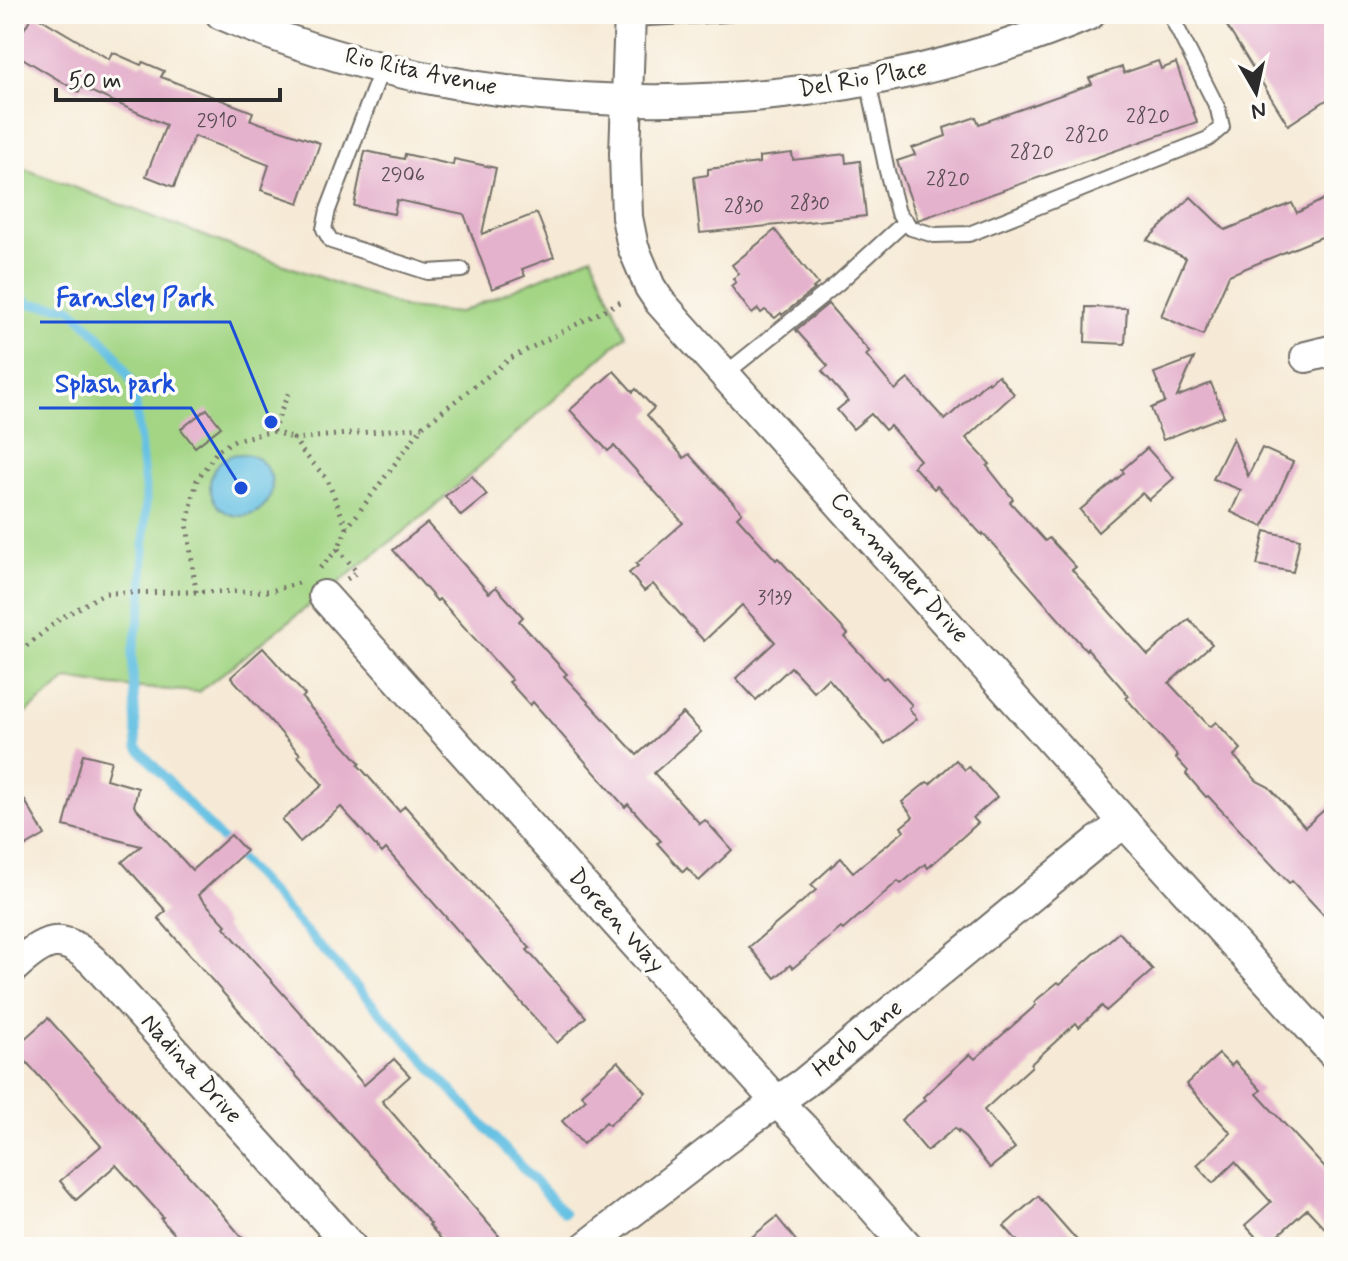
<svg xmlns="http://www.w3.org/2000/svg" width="1348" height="1261" font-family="Mynerve,sans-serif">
	<rect width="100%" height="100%" fill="#fdfcf7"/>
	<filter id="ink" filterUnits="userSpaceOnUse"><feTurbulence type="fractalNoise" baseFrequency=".0125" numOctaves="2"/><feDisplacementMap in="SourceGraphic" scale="16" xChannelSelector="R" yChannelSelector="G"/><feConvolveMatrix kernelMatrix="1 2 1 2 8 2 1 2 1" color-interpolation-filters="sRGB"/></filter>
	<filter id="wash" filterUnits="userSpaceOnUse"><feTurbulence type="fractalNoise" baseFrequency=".006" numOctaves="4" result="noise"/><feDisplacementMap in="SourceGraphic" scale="32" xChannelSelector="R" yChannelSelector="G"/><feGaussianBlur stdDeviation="1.8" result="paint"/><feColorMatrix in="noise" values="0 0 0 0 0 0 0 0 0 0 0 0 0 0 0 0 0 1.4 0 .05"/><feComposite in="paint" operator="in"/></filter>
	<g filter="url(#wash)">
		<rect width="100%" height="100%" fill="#f6ead6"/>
		<polygon fill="#a3d584" stroke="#678058" stroke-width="2" points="14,165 242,250 406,308 458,313 592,256 626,335 432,509 199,692 112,686 68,679 14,723"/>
		<circle fill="#66c1e3" stroke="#487687" stroke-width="2" cx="241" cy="485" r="31"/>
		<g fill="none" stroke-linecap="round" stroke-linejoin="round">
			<polyline stroke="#66c1e3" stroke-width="9" points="14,288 30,304 70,307 115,353 134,386 146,497 142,604 132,654 137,747 564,1213"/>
		</g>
		<g id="blocks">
			<g fill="#e5b2cd">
				<polygon points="33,14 109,59 112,52 141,65 143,62 164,71 161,77 253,112 250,120 320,143 299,203 261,190 269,165 194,136 174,187 146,176 166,125 81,87 79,92 14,53 14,46"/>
				<polygon points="1238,14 1334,14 1334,95 1288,125 1225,23"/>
				<polygon points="1158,61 1161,69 1176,63 1197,122 918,220 897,161 915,155 912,148 946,136 944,128 976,117 979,124 1092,84 1089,78 1122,67 1124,73"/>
				<polygon points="365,151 404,159 405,154 453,165 454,159 496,168 482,234 537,213 554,257 522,269 525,276 492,289 464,214 397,200 394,214 354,206"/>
				<polygon points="792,153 793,160 845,154 846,163 860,161 866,216 700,233 694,177 708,175 708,169 759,163 759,157"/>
				<polygon points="1334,194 1334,232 1229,275 1203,335 1161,316 1186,258 1147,240 1191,197 1225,230 1292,203 1297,213"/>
				<polygon points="775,230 818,284 813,288 815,289 782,315 781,313 775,318 765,310 761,313 758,309 752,314 731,286 736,282 733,279 739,274 732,265"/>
				<polygon points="828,304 870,352 866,355 895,390 908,379 945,420 988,381 989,383 998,375 1014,394 966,438 990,464 987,466 1013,499 1010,502 1045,541 1049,538 1076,567 1072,570 1148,655 1189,619 1212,644 1169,683 1210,727 1216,722 1241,749 1234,756 1257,781 1269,787 1305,827 1334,801 1334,926 1292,881 1289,883 1208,796 1206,797 1186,774 1188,771 1176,758 1178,756 1126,698 1129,696 1087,648 1086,650 983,533 982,535 937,486 934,489 913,466 920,460 890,426 885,430 871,414 853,429 837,410 848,401 822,371 828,366 796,330"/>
				<polygon points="1086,307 1127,308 1125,344 1085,342"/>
				<polygon points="1194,358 1177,397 1211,383 1224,416 1163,440 1151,408 1165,402 1154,373"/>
				<polygon points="614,371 633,392 636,389 654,408 647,415 684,458 689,454 742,512 737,517 776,560 778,558 848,634 845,637 883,679 886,677 912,705 909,708 917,719 885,744 828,678 814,692 791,667 756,700 736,678 775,642 742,605 704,641 653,584 644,591 629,573 638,566 636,564 683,523 614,446 608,451 570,410"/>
				<polygon points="207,409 221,427 195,447 181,429"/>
				<polygon points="1233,438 1248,476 1262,448 1293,462 1263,527 1231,512 1241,490 1213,479"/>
				<polygon points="1147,448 1174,478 1149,500 1142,493 1098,532 1080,510 1124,473 1122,470"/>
				<polygon points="472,476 487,495 461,516 445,496"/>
				<polygon points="427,523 489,593 496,587 523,617 519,621 567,674 564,676 637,755 683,713 701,732 654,773 700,824 705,820 732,850 699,881 687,868 683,872 657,843 661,841 628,804 625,807 533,702 530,705 509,682 512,680 439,599 437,601 393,550"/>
				<polygon points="1265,531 1300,539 1293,572 1257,565"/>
				<polygon points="263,648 305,695 302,698 360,763 358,765 399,811 405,806 530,948 527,950 586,1017 557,1043 386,849 382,853 341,807 300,842 282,820 323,785 298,756 300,754 231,677"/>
				<polygon points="83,754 111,761 106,779 138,788 134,806 192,870 231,835 246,851 198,895 226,925 224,927 364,1085 394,1059 410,1076 382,1101 499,1236 487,1247 448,1247 429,1225 431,1224 271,1048 158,918 166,911 122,862 141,846 64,826"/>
				<polygon points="956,760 965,770 969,767 997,797 973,818 978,823 928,868 925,864 901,884 898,881 843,930 841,928 793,968 790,965 775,978 749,947 816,890 811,885 841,858 853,872 904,831 901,827 913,817 902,802 927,782 930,784"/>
				<polygon points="14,782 45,835 14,853"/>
				<polygon points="1119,932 1153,970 1106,1011 1102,1006 1079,1027 1076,1023 1031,1064 1032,1066 984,1110 1015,1148 990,1168 959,1130 958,1132 955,1128 927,1151 901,1120 925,1100 923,1097 970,1054 975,1059 1036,1005 1034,1002 1058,982 1060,984"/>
				<polygon points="48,1018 214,1204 250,1247 186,1247 161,1219 163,1217 116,1165 76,1200 60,1181 101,1146 14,1048"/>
				<polygon points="1219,1054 1231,1066 1235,1062 1261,1090 1257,1094 1334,1178 1334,1238 1307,1209 1265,1247 1245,1225 1271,1202 1235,1162 1213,1183 1197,1165 1231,1133 1186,1084"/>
				<polygon points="618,1061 646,1092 609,1125 606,1122 583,1144 562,1121 586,1099 581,1094"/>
				<polygon points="1038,1196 1083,1247 1023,1247 1004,1226"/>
				<polygon points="777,1217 801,1247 739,1247"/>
			</g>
		</g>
	</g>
	<g filter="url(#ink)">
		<use href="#blocks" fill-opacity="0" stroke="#726e67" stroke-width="2"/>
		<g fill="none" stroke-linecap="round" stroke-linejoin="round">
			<defs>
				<g id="service">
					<polyline points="630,19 727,14"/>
					<polyline points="382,68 328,210 324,229 331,241 428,272 462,270"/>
					<polyline points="868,81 887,171 898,213 911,228 934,235 969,234 1208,139 1222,127 1218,109 1170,14"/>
					<polyline points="725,374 837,284 906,221"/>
				</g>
				<g id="minor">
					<path d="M221,14C489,130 822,128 1090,14"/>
					<polyline points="630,14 625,154 627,217 633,247 650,287 660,302 1125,823 1334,1054"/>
					<polyline points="1306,357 1334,350"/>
					<polyline points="324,596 777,1102 802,1127 908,1247"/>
					<path d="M14,967C44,940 60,930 93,961L351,1247"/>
					<polyline points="586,1247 748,1122 804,1083 1097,842 1125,823"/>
				</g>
			</defs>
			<use href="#service" stroke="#726e67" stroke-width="18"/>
			<use href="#minor" stroke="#726e67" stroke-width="34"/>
			<g stroke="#726e67" stroke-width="5" stroke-dasharray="2 6" stroke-linecap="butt">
				<polyline points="273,431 294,439"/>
				<polyline points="347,528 327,479 302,451 294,439 422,427"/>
				<polyline points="338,549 357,572 347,579"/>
				<polyline points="320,568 338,549 347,528 423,426 511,358 624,300"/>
				<polyline points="196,592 187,524 197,480 218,450 235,440 273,431 290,389"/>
				<polyline points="14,656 61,618 105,593 271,591 299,583"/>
			</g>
			<use href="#service" stroke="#fff" stroke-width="14"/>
			<use href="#minor" stroke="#fff" stroke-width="30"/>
		</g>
	</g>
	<g text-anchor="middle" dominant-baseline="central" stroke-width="7" stroke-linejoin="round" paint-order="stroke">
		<g font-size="20" fill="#5a4d54">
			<text x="1148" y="116">2820</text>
			<text x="217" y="121">2910</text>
			<text x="1087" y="135">2820</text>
			<text x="1032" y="152">2820</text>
			<text x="403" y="175">2906</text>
			<text x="948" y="179">2820</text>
			<text x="810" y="203">2830</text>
			<text x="744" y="206">2830</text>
			<text x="775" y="598">3139</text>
		</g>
		<g font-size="24" fill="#2b2b2b" stroke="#fdfcf7">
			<text transform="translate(421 72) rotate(12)">Rio Rita Avenue</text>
			<text transform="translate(863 79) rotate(-10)">Del Rio Place</text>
			<text transform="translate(899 568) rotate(48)">Commander Drive</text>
			<text transform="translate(616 921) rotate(48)">Doreen Way</text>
			<text transform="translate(858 1039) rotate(-39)">Herb Lane</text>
			<text transform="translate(191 1069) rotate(48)">Nadina Drive</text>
		</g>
	</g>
	<path fill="none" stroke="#1d4ed8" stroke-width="3" d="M271 422L230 322H40M241 488L191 408H39"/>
	<g fill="#1d4ed8" stroke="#fdfcf7" stroke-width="3">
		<circle cx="271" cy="422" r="8"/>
		<circle cx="241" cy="488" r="8"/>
	</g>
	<g font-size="26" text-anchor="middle" font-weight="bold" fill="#1d4ed8" stroke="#fdfcf7" stroke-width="7" stroke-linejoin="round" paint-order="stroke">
		<text x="135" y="306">Farnsley Park</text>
		<text x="115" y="392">Splash park</text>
	</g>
	<rect width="1348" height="1261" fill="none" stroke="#fdfcf7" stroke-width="48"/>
	<g transform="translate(1256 92) rotate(171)" stroke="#fdfcf7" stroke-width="6" paint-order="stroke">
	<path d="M0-6L14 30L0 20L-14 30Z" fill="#2b2b2b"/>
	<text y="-12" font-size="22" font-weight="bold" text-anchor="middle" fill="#2b2b2b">N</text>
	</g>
	<path d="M56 88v12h224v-12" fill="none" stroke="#2b2b2b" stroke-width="4"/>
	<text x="68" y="88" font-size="24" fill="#2b2b2b" stroke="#fdfcf7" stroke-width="6" paint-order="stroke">50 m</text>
</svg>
